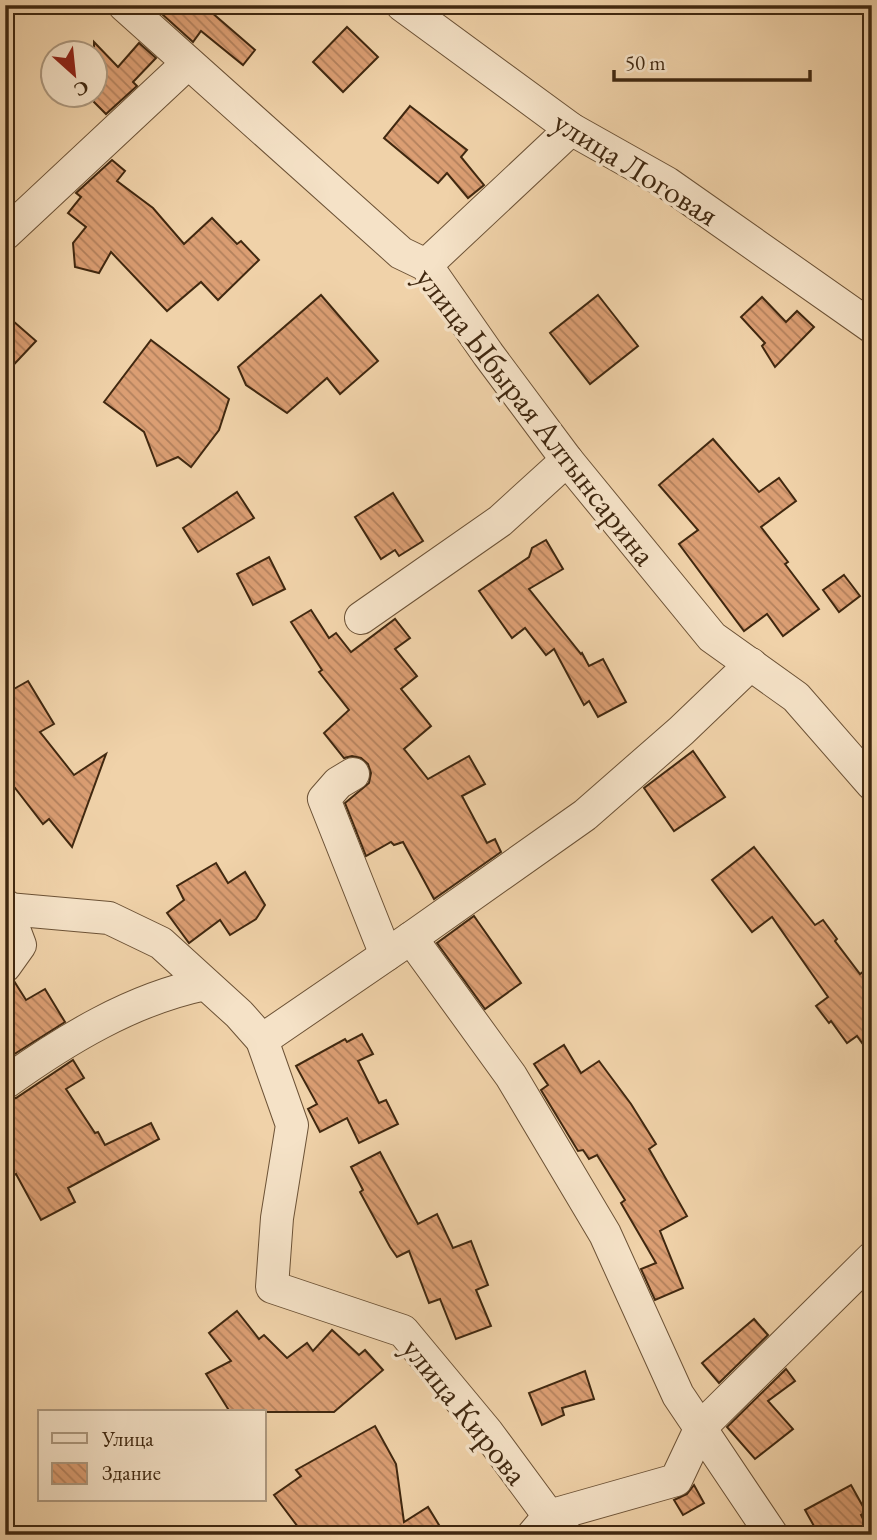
<svg xmlns="http://www.w3.org/2000/svg" width="877" height="1540" font-family="'EB Garamond',serif">
	<defs>
		<pattern id="building-back-hatch" width="6" height="6" patternUnits="userSpaceOnUse" patternTransform="scale(1.75)"><rect width="6" height="6" fill="#db9e73"/><path d="M-1 5l2 2M0 0l6 6M5-1l2 2" fill="none" stroke="#b3815d"/></pattern>
	</defs>
	<rect width="100%" height="100%" fill="#f0d2a9"/>
	<filter id="stains"><feTurbulence type="fractalNoise" baseFrequency=".00286" numOctaves="4"/><feColorMatrix values="0 0 0 0 .2 0 0 0 0 .09 0 0 0 0 .02 0 0 0 .5 -.17"/></filter>
	<radialGradient id="worn" r=".72"><stop offset=".6" stop-color="#630" stop-opacity="0"/><stop offset="1" stop-color="#630" stop-opacity=".3"/></radialGradient>
	<g fill="url(#building-back-hatch)" stroke="#402810" stroke-width="2">
		<polygon points="152,5 203,5 255,50 243,65 201,31 193,42"/>
		<polygon points="347,27 378,57 343,92 313,62"/>
		<polygon points="94,42 118,67 139,43 156,58 133,82 137,86 106,114 94,102"/>
		<polygon points="410,106 467,150 461,157 484,185 468,198 447,173 438,183 384,138"/>
		<polygon points="112,160 125,171 117,181 153,208 184,244 212,218 237,244 241,241 259,260 218,300 201,282 167,311 111,252 99,273 75,267 73,243 86,227 68,213 81,197 76,193"/>
		<polygon points="321,295 378,361 340,394 327,378 287,413 246,385 238,367"/>
		<polygon points="598,295 638,346 590,384 550,333"/>
		<polygon points="762,297 786,322 797,311 814,327 775,367 762,346 765,343 741,317"/>
		<polygon points="5,314 36,341 5,374"/>
		<polygon points="151,340 229,399 219,430 191,467 178,457 157,466 144,432 104,402"/>
		<polygon points="713,439 759,492 779,478 796,501 761,527 788,562 785,564 819,609 783,636 767,614 744,631 679,544 698,530 659,485"/>
		<polygon points="237,492 254,518 198,552 183,528"/>
		<polygon points="393,493 423,541 399,556 395,550 381,559 355,517"/>
		<polygon points="546,540 563,569 529,589 581,654 582,653 589,666 603,659 626,702 598,717 589,701 584,705 554,649 546,655 525,628 512,638 479,591 529,557 532,548"/>
		<polygon points="269,557 285,589 253,605 237,574"/>
		<polygon points="844,575 860,596 839,612 823,590"/>
		<polygon points="311,610 329,638 336,633 351,652 395,619 410,638 395,649 417,676 401,689 431,726 404,749 428,779 469,756 485,784 462,796 487,843 495,839 501,852 434,899 403,842 394,845 391,842 366,856 345,803 369,783 371,773 368,764 361,758 352,756 344,758 324,733 349,710 319,672 322,670 291,622"/>
		<polygon points="28,681 54,724 40,732 74,775 106,754 72,847 49,819 43,824 15,788 5,794 5,764 13,760 5,746 5,694"/>
		<polygon points="693,751 725,797 674,831 644,788"/>
		<polygon points="754,847 815,925 823,920 837,939 835,941 860,974 872,965 872,1057 857,1036 847,1043 831,1021 829,1023 816,1006 828,997 772,917 752,932 712,880"/>
		<polygon points="216,863 228,883 245,872 265,905 256,919 230,935 220,920 189,943 167,913 184,900 177,886"/>
		<polygon points="474,916 521,983 485,1009 437,943"/>
		<polygon points="14,981 26,1000 45,989 65,1022 5,1060 5,984"/>
		<polygon points="362,1034 373,1054 358,1061 379,1103 386,1100 398,1124 359,1143 347,1118 320,1132 308,1109 317,1104 296,1066 345,1039 347,1042"/>
		<polygon points="564,1045 581,1073 599,1061 631,1104 656,1144 649,1149 687,1216 660,1231 683,1288 655,1300 641,1269 656,1263 621,1203 625,1200 597,1155 589,1159 583,1150 578,1151 541,1090 548,1085 534,1064"/>
		<polygon points="73,1060 84,1078 66,1089 95,1133 98,1132 105,1145 151,1123 159,1139 68,1188 75,1202 41,1220 16,1174 5,1181 5,1101 16,1098"/>
		<polygon points="380,1152 418,1224 437,1214 453,1248 471,1241 488,1285 476,1290 491,1326 456,1339 440,1299 429,1303 409,1251 397,1257 390,1247 360,1192 363,1190 351,1167"/>
		<polygon points="237,1311 259,1339 264,1335 287,1358 307,1343 313,1351 332,1330 359,1355 365,1350 383,1370 334,1412 230,1412 206,1374 231,1361 209,1333"/>
		<polygon points="754,1319 768,1335 719,1383 702,1363"/>
		<polygon points="786,1369 795,1381 768,1401 793,1429 755,1459 727,1427"/>
		<polygon points="585,1371 594,1399 562,1408 564,1415 542,1425 529,1393"/>
		<polygon points="375,1426 396,1464 404,1522 428,1507 439,1525 423,1535 304,1535 274,1495 301,1476 296,1470"/>
		<polygon points="694,1485 704,1503 683,1515 674,1500 687,1494"/>
		<polygon points="851,1485 866,1512 861,1515 871,1535 819,1535 805,1510"/>
	</g>
	<g fill="none" stroke-linecap="round" stroke-linejoin="round">
		<defs>
			<g id="minor">
				<polyline points="124,5 401,253 426,265 488,354 567,460 712,637 796,697 872,784"/>
				<polyline points="402,5 571,129 667,183 872,327"/>
				<polyline points="5,234 188,63"/>
				<polyline points="426,265 571,129"/>
				<polyline points="361,618 500,521 567,460"/>
				<polyline points="353,774 338,783 324,799 386,955"/>
				<polyline points="5,905 20,945 5,966"/>
				<polyline points="8,909 109,918 161,943 239,1014 262,1040 292,1125 277,1218 272,1287 403,1331 487,1432 549,1516 566,1535"/>
				<polyline points="411,938 511,1076 605,1234 678,1395 772,1535"/>
				<polyline points="262,1040 411,938 585,815 681,731 751,664"/>
				<path d="M5,1083C65,1040 132,999 205,984"/>
				<polyline points="533,1535 549,1516 676,1480 701,1427 872,1258"/>
			</g>
		</defs>
		<use href="#minor" stroke="#6c5236" stroke-width="34"/>
		<use href="#minor" stroke="#f5e2c7" stroke-width="32"/>
	</g>
	<g text-anchor="middle" dominant-baseline="central" stroke-width="7" stroke-linejoin="round" paint-order="stroke">
		<g font-size="32" fill="#402810" stroke="#f5e2c7">
			<text transform="translate(636 168) rotate(32)">улица Логовая</text>
			<text transform="translate(536 416) rotate(52)">улица Ыбырая Алтынсарина</text>
			<text transform="translate(465 1411) rotate(51)">улица Кирова</text>
		</g>
	</g>
	<rect width="877" height="1540" fill="none" stroke="#f0d2a9" stroke-width="28"/>
	<rect x="7" y="7" width="863" height="1526" fill="none" stroke="#402810" stroke-width="3.5"/>
	<rect x="14" y="14" width="849" height="1512" fill="none" stroke="#402810" stroke-width="2"/>
	<rect x="38" y="1410" width="228" height="91" fill="#f5e2c7" stroke="#ad987e" stroke-width="2"/>
	<rect x="52" y="1433" width="35" height="10" fill="#f5e2c7" stroke="#ad987e" stroke-width="2"/>
	<text x="102" y="1446" font-size="21" fill="#402810">Улица</text>
	<rect x="52" y="1463" width="35" height="21" fill="url(#building-back-hatch)" stroke="#ad987e" stroke-width="2"/>
	<text x="102" y="1480" font-size="21" fill="#402810">Здание</text>
	<g transform="translate(74 74) rotate(153)"><circle r="33" fill="#f5e2c7" stroke="#ad987e" stroke-width="2"/>
	<path d="M0-5L12 26L0 18L-12 26Z" fill="#8f2418"/>
	<text y="-10" font-size="19" font-weight="bold" text-anchor="middle" fill="#402810">С</text>
	</g>
	<path d="M614 70v10h196v-10" fill="none" stroke="#402810" stroke-width="3.5"/>
	<text x="625" y="70" font-size="21" fill="#402810" stroke="#f5e2c7" stroke-width="5" paint-order="stroke">50 m</text>
	<rect width="100%" height="100%" filter="url(#stains)"/>
	<rect width="100%" height="100%" fill="url(#worn)"/>
</svg>
